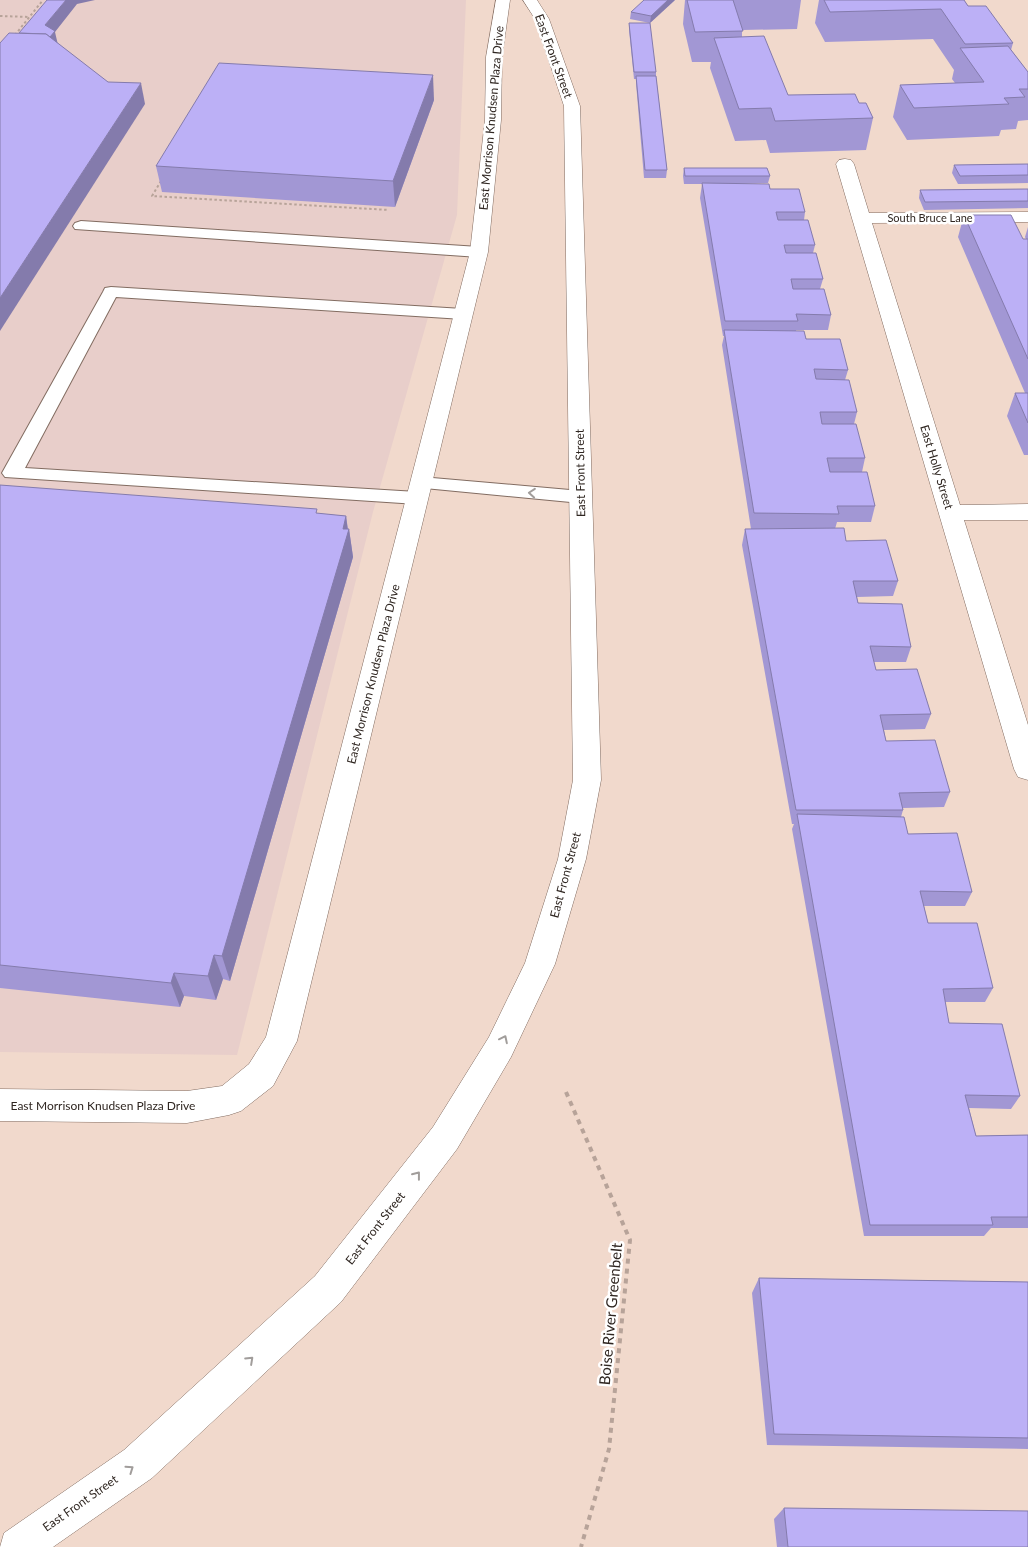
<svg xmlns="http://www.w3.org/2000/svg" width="1028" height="1547" font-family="Lato,sans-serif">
	<rect width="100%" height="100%" fill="#f1d9cc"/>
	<polygon fill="#e8ceca" points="0,0 466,0 457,215 373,512 237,1055 0,1052"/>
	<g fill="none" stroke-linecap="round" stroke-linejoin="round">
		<defs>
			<g id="lane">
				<polygon points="81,221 479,247 485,249 487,252 485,255 479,257 75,229 73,226 75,223"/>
				<polygon points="111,287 463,309 469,310 472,314 469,318 463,319 116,297 25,468 417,492 424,494 427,498 424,502 417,504 5,477 2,473 103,292 105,288"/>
				<polygon points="421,477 581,491 588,493 591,497 588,501 581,503 414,487 411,483 414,479"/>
			</g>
			<g id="street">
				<polygon points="496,0 510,0 502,57 501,120 488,252 297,1041 273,1086 241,1111 229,1115 187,1123 0,1121 0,1089 187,1091 222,1086 249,1064 266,1037 470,252 485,120 486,57"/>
				<polygon points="845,159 851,160 854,164 869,213 1028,212 1028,222 872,223 960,505 1028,504 1028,520 964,520 1028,725 1028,780 1018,777 1014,769 836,164 839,160"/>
			</g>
			<polygon id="secondary" points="523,0 537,0 549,19 580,106 601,780 586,859 555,964 511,1057 457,1149 341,1302 152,1478 53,1547 0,1547 4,1533 124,1450 315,1276 433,1127 489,1037 525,963 558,859 573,780 564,106 535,19"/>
		</defs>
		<use href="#lane" stroke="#826c61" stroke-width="2"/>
		<use href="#street" stroke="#826c61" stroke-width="1"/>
		<use href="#secondary" stroke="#826c61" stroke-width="1"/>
		<g stroke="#b7a399" stroke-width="2" stroke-dasharray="2.5 2.5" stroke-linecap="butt">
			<polyline points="0,16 29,17"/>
			<polyline points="15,35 43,0"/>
			<polyline points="161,181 152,196 389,210"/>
		</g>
		<polyline stroke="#b7a399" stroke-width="4" stroke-dasharray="5 5" stroke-linecap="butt" points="566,1092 630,1240 609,1449 581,1547"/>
		<use href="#lane" fill="#fff" fill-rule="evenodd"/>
		<use href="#street" fill="#fff" fill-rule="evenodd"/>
		<use href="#secondary" fill="#fff" fill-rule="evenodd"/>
	</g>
	<g fill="#a297d4">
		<polygon points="675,0 650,23 630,19 631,12"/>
		<polygon points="685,0 801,0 797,29 742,30 742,37 788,95 859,103 873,118 866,150 770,153 766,140 735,141 710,68 711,62 692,62 683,24"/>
		<polygon points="819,0 964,0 968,6 1013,43 1011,50 1028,72 1028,120 1018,121 1016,129 1001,130 999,136 907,140 893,117 900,85 955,83 952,79 954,70 933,39 825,42 815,23"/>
		<polygon points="629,23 656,72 656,76 667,170 666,178 644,178 636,83 636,79 634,79 629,30"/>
		<polygon points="434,100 395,207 162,192 156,166"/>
		<polygon points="1028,164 1028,183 958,184 952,173 954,165"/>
		<polygon points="684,168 770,176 768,183 727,184 770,189 805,212 804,220 815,245 813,253 823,279 820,289 831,315 828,330 796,330 796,331 848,370 845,380 857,412 854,424 865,458 862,472 875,506 871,522 837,522 835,529 846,541 898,581 893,596 857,597 858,603 911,647 906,662 874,662 876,670 931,714 925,729 884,730 886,741 950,792 944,807 903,808 903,810 901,817 908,834 972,892 965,906 924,906 928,923 993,988 985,1002 945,1002 949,1023 1020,1096 1011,1109 969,1108 976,1136 1028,1135 1028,1228 991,1228 984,1236 864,1236 792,829 794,824 792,824 742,545 745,529 751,529 722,345 724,336 723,336 700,198 702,184 684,184 683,176"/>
		<polygon points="1028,189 1028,208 924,210 919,198 920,190"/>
		<polygon points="964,215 1023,239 1026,239 1025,237 1028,227 1028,455 1024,455 1007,416 1015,393 1025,393 958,237"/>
		<polygon points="0,485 346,516 348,529 349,529 353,557 230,981 223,979 216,1000 184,996 180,1007 0,988"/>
		<polygon points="759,1278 1028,1282 1028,1449 767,1445 752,1293"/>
		<polygon points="784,1508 1028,1547 777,1547 774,1519"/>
	</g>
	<g fill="#847bac">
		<polygon points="66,0 95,0 77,4 55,32 58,45 49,38 45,25"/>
		<polygon points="668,0 675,0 650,23 651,16"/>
		<polygon points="433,75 434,100 395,207 393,181"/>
		<polygon points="141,83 145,104 0,331 0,298"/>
		<polygon points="346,516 348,532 349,529 353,557 230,981 222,956"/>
		<polygon points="214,955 223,979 216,1000 208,976"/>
		<polygon points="174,973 184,996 180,1007 171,983"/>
	</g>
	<g fill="#bcb0f6" stroke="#847bac">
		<polygon points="47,0 66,0 45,25 55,31 50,37 46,34 19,33"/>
		<polygon points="644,0 668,0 651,16 631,12"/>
		<polygon points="687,0 733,0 743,31 695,32"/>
		<polygon points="824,0 964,0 968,6 986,6 1013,43 965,44 941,9 830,12"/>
		<polygon points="629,23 650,23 656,72 634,72"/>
		<polygon points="9,33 46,34 108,82 141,83 0,298 0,43"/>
		<polygon points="764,36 788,95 855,94 859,103 866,103 873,118 775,121 771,108 739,109 714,38"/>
		<polygon points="1008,46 1028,72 1028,89 1019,89 1025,97 1004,98 1009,104 914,108 900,85 984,82 960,48"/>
		<polygon points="219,63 433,75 393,181 156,166"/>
		<polygon points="636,76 656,76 667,170 645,170"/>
		<polygon points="1028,164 1028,175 960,176 954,165"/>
		<polygon points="684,168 767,168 770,176 685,176"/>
		<polygon points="702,183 769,184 770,189 799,189 805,212 776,212 778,220 808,220 815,245 784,245 786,253 816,253 823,279 791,279 793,289 824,289 831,315 796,314 798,321 725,321"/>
		<polygon points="1028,189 1028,201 925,202 920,190"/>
		<polygon points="964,215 1011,215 1023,239 1028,239 1028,359"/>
		<polygon points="724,330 804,331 806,339 840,339 848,370 814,369 816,379 849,380 857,412 820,412 822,424 856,424 865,458 827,458 830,472 867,472 875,506 837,506 839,514 754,513"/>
		<polygon points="1015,393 1028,393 1028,423"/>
		<polygon points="0,485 317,509 316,513 346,516 343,529 349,529 222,956 214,955 208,976 174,973 171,983 0,965"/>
		<polygon points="844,528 846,541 886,540 898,581 853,581 858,603 902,604 911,647 870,646 876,670 917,669 931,714 880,715 886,741 935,740 950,792 899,793 903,810 796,810 745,529"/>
		<polygon points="797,814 904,817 908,834 957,833 972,892 920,891 928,923 977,923 993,988 943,989 949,1023 1002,1024 1020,1096 965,1095 976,1136 1028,1135 1028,1217 991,1217 993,1225 870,1225"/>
		<polygon points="759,1278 1028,1282 1028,1438 774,1434"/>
		<polygon points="784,1508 1028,1511 1028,1547 788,1547"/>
	</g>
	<defs><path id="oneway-chevron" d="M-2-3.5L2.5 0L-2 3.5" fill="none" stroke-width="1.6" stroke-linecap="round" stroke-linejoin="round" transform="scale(1.25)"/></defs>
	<g stroke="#a19d9b">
		<use href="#oneway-chevron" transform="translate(532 493) rotate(-175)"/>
		<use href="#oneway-chevron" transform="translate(504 1039) rotate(-64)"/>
		<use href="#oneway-chevron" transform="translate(417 1175) rotate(-52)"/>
		<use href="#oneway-chevron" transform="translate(250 1360) rotate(-43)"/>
		<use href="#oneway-chevron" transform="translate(130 1469) rotate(-35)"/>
	</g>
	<g text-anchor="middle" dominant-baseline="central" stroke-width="5" stroke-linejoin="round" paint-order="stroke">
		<g font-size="11" fill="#2f2621" stroke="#fff">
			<text x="930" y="217">South Bruce Lane</text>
		</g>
		<g font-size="12" fill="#2f2621" stroke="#fff">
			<text transform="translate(554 56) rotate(70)">East Front Street</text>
			<text transform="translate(491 118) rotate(-85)">East Morrison Knudsen Plaza Drive</text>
			<text transform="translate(937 467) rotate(73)">East Holly Street</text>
			<text transform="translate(580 473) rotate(-91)">East Front Street</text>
			<text transform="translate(373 674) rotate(-76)">East Morrison Knudsen Plaza Drive</text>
			<text transform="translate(565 875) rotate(-75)">East Front Street</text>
			<text x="103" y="1105">East Morrison Knudsen Plaza Drive</text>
			<text transform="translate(375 1228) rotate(-52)">East Front Street</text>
			<text transform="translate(80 1503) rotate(-35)">East Front Street</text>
		</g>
		<g font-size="15" fill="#2f2621" stroke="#fff">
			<text transform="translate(610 1314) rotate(-85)">Boise River Greenbelt</text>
		</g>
	</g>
</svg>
